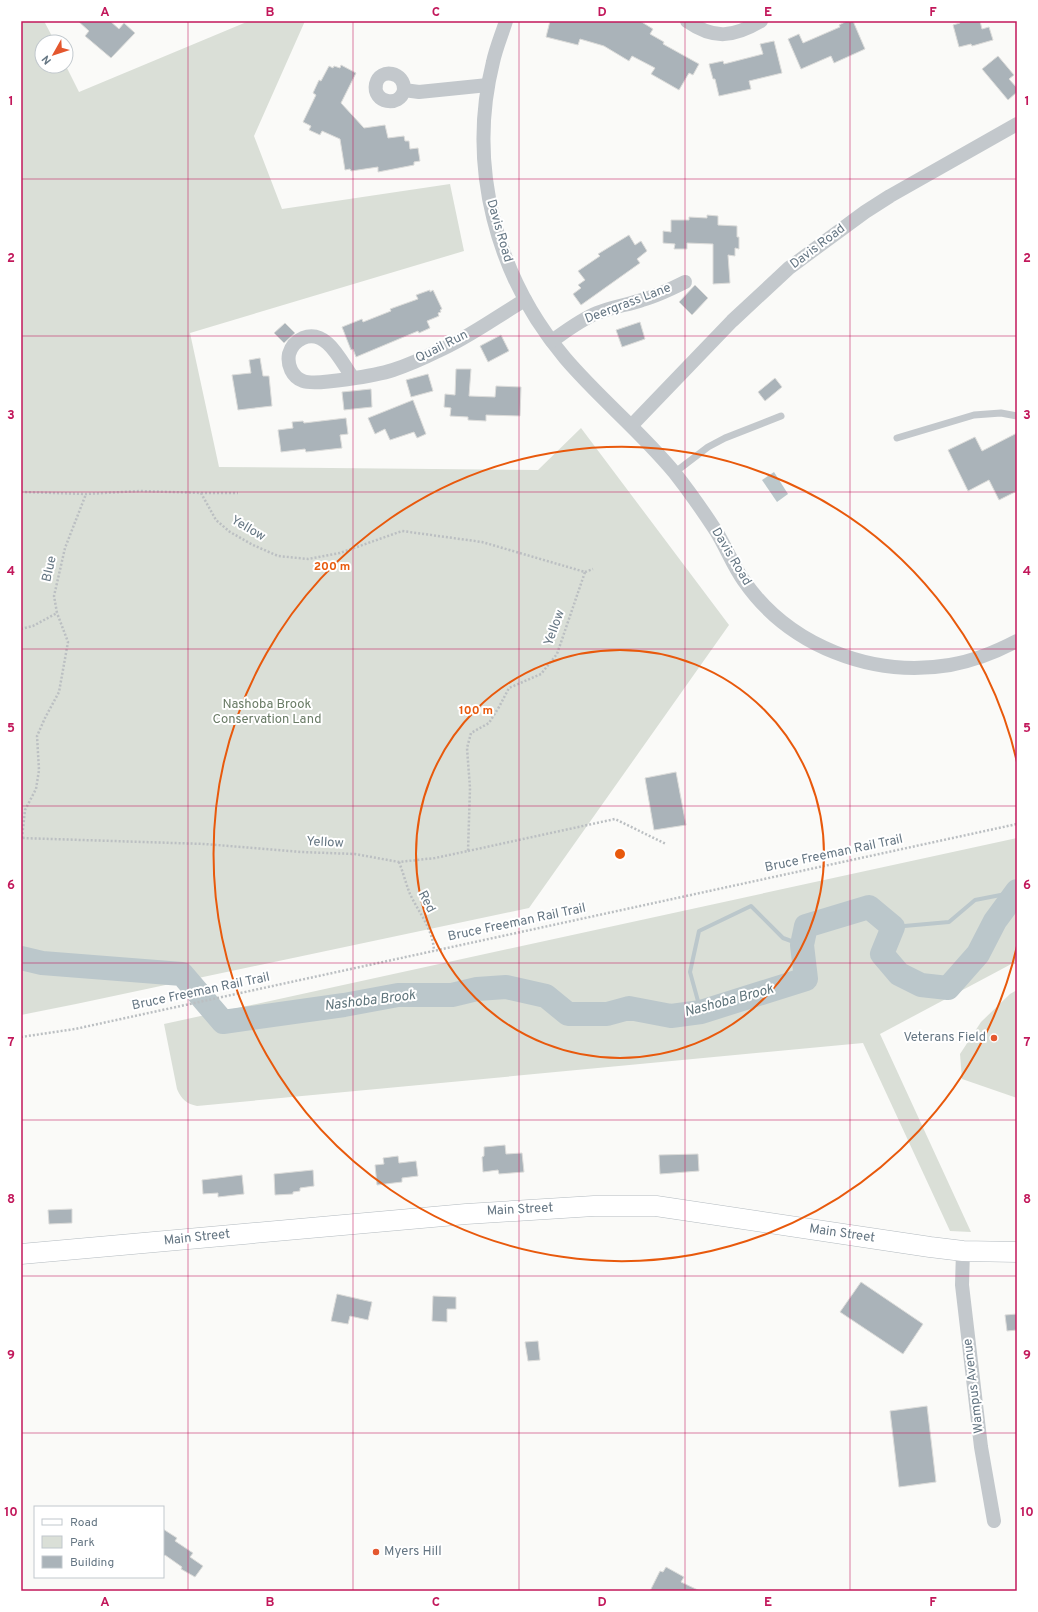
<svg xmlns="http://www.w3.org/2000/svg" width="1038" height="1612" font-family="Overpass,sans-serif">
	<rect width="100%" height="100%" fill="#fafaf8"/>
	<g fill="#dadfd7">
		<polygon points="21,21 44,21 55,42 42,42 42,66 66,66 79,92 249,21 305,21 254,136 282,209 450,184 464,251 190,333 219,467 538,470 581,428 729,625 529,908 76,1004 21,1015"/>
		<path d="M1017,838V961L880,1034L971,1232L950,1231L863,1043L197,1106C187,1104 181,1099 177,1089L164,1024Z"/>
		<polygon points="1017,990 1017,1098 962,1079 960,1054 981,1022 1010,994"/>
	</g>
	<polygon fill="#bbc7cb" points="774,472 788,494 777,502 762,480"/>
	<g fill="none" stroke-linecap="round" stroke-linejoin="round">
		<g stroke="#bbc7cb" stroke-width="4">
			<polyline points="893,927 949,922 975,900 1016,892"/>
			<polyline points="701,1012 690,972 699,931 751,906 783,938 802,945"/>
		</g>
		<polyline stroke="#bbc7cb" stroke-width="24" points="21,958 42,963 182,974 223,1022 344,1005 398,995 452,995 477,989 506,987 546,996 568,1014 607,1014 629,1008 671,1016 701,1012 806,979 802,945 806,926 869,907 893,927 882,954 899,974 921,985 948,988 978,954 995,921 1017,891"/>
	</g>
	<g fill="#aab3b9" stroke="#dcdcda">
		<polygon points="78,21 110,21 119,29 124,23 135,33 111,58 85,36 89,31"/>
		<polygon points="550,21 640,21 653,29 650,34 664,42 663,44 699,64 693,75 689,73 679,90 651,74 655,68 632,56 629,61 604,46 580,39 578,45 546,37"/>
		<polygon points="847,21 853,21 865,49 834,63 831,56 801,69 788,39 799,34 803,43 840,27 839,25"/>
		<polygon points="959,21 980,21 982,29 989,27 993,40 972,46 971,44 959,47 953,25 960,23"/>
		<polygon points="774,41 782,73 749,81 751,89 719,96 715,79 713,79 709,64 723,61 724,64 763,54 760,44"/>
		<polygon points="998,56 1014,75 1009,79 1017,88 1017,92 1008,100 982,69"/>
		<polygon points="341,65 356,73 341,103 364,128 385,125 388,138 404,136 405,141 409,141 410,149 418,148 420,161 414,162 414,165 378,172 378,167 351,171 350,169 345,170 340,139 322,131 320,135 309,130 311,126 303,122 316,95 313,93 319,80 321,81 329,66 333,68 334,66 340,68"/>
		<polygon points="707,215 718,216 718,225 737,226 737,237 739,237 739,249 735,248 735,256 728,255 730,283 713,284 713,244 687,243 687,249 674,249 675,244 663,243 663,231 671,232 671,220 689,220 689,217 707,218"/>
		<polygon points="629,235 635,245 641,241 647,251 637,259 640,263 581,305 573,294 581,288 578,285 585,280 578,271 600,256 598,254"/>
		<polygon points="695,285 708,298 692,315 679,302"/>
		<polygon points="430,290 430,292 433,290 442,309 440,310 441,312 438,313 439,316 427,321 430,328 419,333 418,331 356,357 353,349 351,350 342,327 362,319 363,322 391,311 390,309 418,299 416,295"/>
		<polygon points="640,322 645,339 622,347 616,330"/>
		<polygon points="285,323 295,333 284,343 274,333"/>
		<polygon points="501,335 509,351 488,362 480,346"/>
		<polygon points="260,358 263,376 269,376 272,406 238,410 232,375 251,373 249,360"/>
		<polygon points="456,369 471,369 469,396 495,397 496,386 521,387 520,416 486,415 486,421 468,420 468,417 450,416 451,408 444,407 445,394 455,395"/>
		<polygon points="428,374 433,391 411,397 406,380"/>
		<polygon points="775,378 782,387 765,401 758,392"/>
		<polygon points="371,389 372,407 344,410 342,392"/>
		<polygon points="413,400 426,434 417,438 414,432 390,440 385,429 375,434 368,418"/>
		<polygon points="346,418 348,434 340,435 342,448 306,452 305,449 281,452 278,430 293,428 292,422 303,421 304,423"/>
		<polygon points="1017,433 1017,491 999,500 989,480 968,491 948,450 975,437 982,451"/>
		<polygon points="676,772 686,825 654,830 645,778"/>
		<polygon points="505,1145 506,1154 522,1153 524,1172 499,1174 498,1170 483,1172 482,1157 484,1156 484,1147"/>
		<polygon points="698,1154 699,1171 660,1174 659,1155"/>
		<polygon points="398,1156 399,1163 416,1161 418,1176 402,1178 402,1182 377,1185 375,1165 384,1164 383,1158"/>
		<polygon points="313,1170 314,1186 300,1188 300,1191 293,1192 293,1194 275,1195 274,1174"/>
		<polygon points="242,1175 244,1194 218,1197 218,1193 203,1194 202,1180"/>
		<polygon points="72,1209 72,1223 49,1224 48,1210"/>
		<polygon points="861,1282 923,1324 903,1354 840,1312"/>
		<polygon points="337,1294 372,1302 368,1320 350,1316 348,1324 331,1321"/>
		<polygon points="433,1296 456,1297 456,1309 447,1309 447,1322 432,1321"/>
		<polygon points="1017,1314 1017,1330 1007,1331 1005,1315"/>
		<polygon points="538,1341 540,1360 528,1361 525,1342"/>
		<polygon points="927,1406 936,1482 899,1487 890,1411"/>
		<polygon points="163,1529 177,1538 175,1541 193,1553 190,1557 203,1566 195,1577 181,1569 182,1567 165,1555 163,1557"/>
		<polygon points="666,1567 684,1577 681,1582 700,1591 650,1591 660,1571 663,1572"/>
	</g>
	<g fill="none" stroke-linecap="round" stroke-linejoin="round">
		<defs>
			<polyline id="secondary" points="21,1254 466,1214 594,1206 656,1206 930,1247 963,1251 1017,1252"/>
		</defs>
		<use href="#secondary" stroke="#b3babf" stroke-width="21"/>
		<g stroke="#bbbfc2" stroke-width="2.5" stroke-dasharray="2 2" stroke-linecap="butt">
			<polyline points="21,492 86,494 140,491 201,493 216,520 230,532 253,545 278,556 308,559 340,553 402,531 482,542 585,572 557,654 541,674 509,688 499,707 489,723 471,733 467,748 470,788 468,851 435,858 399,862 355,854 301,852 205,844 21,838"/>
			<polyline points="201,493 238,493"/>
			<polyline points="585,572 593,569"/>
			<polyline points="21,629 33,626 57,613 54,596 65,548 86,494"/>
			<polyline points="22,838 25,810 36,789 39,770 37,736 45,718 59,692 68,642 57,613"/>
			<polyline points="468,851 615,819 666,844"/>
			<path d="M399,862C403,872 406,884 410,894C419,913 433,929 434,951"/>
			<polyline points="21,1037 75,1029 1017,824"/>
		</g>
		<g stroke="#c3c8cc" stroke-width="7">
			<polyline points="897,438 974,415 1001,413 1017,416"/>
			<polyline points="674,473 708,447 725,438 781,416"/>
		</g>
		<g stroke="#c3c8cc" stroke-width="14">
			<path d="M506,21C502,34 496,48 493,62C467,166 496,276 565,358C599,398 640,431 674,472C689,491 703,511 716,531C726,547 733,566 744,581C789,646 872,678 950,665C974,661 996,652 1017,641"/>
			<path d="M687,21C714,40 734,37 761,21"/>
			<path d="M404,90C405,72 380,67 376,84C372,103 400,108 404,90L419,92L488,85"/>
			<path d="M552,341C566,331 580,320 597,313C612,307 627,305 642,300C657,296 671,289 685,282"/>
			<path d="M353,378C341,362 327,328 303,338C296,341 291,347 289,354C287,365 292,377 303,381C316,386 378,375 393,370C408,365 424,358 438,351C468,338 496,317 525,300"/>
			<polyline points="632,425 732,321 789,268 865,212 890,196 1017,124"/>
			<polyline points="963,1251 962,1285 981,1447 994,1521"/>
		</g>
		<use href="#secondary" stroke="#fff" stroke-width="20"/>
	</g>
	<path fill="none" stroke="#c2185b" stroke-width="1" stroke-opacity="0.55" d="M188,21V1591M353,21V1591M519,21V1591M685,21V1591M850,21V1591M21,179H1017M21,336H1017M21,492H1017M21,649H1017M21,806H1017M21,963H1017M21,1120H1017M21,1276H1017M21,1433H1017"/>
	<g fill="none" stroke="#e8590c" stroke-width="2">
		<circle cx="620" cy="854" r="204"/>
		<path d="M1017 946A407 407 0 1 1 1017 762"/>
	</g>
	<g fill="#e4572e" stroke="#fff" stroke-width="1.5">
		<circle cx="994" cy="1038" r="4"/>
		<circle cx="376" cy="1552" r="4"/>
	</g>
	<g text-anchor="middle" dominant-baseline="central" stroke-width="4" stroke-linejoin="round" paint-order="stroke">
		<g font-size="13" fill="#657683" stroke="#fff">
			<text transform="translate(499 231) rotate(74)">Davis Road</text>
			<text transform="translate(818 247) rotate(-37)">Davis Road</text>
			<text transform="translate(628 304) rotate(-21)">Deergrass Lane</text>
			<text transform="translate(442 347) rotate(-27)">Quail Run</text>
			<text transform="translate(248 529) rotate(30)">Yellow</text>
			<text transform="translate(731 557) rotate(59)">Davis Road</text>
			<text transform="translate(50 569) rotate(-77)">Blue</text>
			<text transform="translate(555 628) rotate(-70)">Yellow</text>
			<text transform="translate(325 843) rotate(3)">Yellow</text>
			<text transform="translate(834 854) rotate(-12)">Bruce Freeman Rail Trail</text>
			<text transform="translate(426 902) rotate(63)">Red</text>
			<text transform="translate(517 923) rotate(-12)">Bruce Freeman Rail Trail</text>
			<text transform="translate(201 992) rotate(-12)">Bruce Freeman Rail Trail</text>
			<text transform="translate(520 1210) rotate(-3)">Main Street</text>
			<text transform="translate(842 1234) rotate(8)">Main Street</text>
			<text transform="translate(197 1238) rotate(-6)">Main Street</text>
			<text transform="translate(974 1386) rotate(-97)">Wampus Avenue</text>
		</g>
		<g font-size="13" fill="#687a64" stroke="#fff">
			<text x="267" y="705">Nashoba Brook<tspan x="267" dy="15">Conservation Land</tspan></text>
		</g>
		<g font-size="13" fill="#657683" stroke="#fff" text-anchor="end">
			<text x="986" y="1038">Veterans Field</text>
			<text x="384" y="1552" text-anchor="start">Myers Hill</text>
		</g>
		<g font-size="14" font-style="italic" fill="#60757c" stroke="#fff">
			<text transform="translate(370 1001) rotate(-7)">Nashoba Brook</text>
			<text transform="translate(729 1001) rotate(-15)">Nashoba Brook</text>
		</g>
	</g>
	<circle cx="620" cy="854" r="6" fill="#e8590c" stroke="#fff" stroke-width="2"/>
	<g font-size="12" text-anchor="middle" font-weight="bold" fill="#e8590c" stroke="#fff" stroke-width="4" stroke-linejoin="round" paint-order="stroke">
		<text x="332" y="570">200 m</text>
		<text x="476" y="714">100 m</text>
	</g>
	<rect width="1038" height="1612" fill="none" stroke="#ffffff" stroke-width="44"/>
	<rect x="34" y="1506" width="130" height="72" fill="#ffffff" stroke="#c1c8cd"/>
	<rect x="42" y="1519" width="20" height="6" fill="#ffffff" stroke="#c1c8cd"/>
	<text x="70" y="1526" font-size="12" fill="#657683">Road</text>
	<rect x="42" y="1536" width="20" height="12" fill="#dadfd7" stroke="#c1c8cd"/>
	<text x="70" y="1546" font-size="12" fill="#657683">Park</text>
	<rect x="42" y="1556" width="20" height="12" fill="#aab3b9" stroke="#c1c8cd"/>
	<text x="70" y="1566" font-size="12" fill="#657683">Building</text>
	<g transform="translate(54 54) rotate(231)"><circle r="19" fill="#ffffff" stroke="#c1c8cd"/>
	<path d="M0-3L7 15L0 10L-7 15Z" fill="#e4572e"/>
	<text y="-6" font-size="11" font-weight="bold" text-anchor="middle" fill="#657683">N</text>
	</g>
	<rect x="22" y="22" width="994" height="1568" fill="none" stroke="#c2185b" stroke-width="1.5"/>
	<g font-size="13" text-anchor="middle" font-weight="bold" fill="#c2185b">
		<text x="105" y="16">A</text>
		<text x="270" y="16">B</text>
		<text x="436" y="16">C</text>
		<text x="602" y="16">D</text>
		<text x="768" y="16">E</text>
		<text x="933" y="16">F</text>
		<text x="11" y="105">1</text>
		<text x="1027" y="105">1</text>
		<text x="11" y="262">2</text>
		<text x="1027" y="262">2</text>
		<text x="11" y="419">3</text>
		<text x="1027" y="419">3</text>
		<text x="11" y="575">4</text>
		<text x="1027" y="575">4</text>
		<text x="11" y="732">5</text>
		<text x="1027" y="732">5</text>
		<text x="11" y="889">6</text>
		<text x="1027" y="889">6</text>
		<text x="11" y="1046">7</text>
		<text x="1027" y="1046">7</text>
		<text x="11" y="1203">8</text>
		<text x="1027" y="1203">8</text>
		<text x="11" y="1359">9</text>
		<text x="1027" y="1359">9</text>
		<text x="11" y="1516">10</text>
		<text x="1027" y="1516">10</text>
		<text x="105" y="1606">A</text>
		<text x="270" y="1606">B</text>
		<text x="436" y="1606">C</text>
		<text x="602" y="1606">D</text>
		<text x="768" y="1606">E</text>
		<text x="933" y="1606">F</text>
	</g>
</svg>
